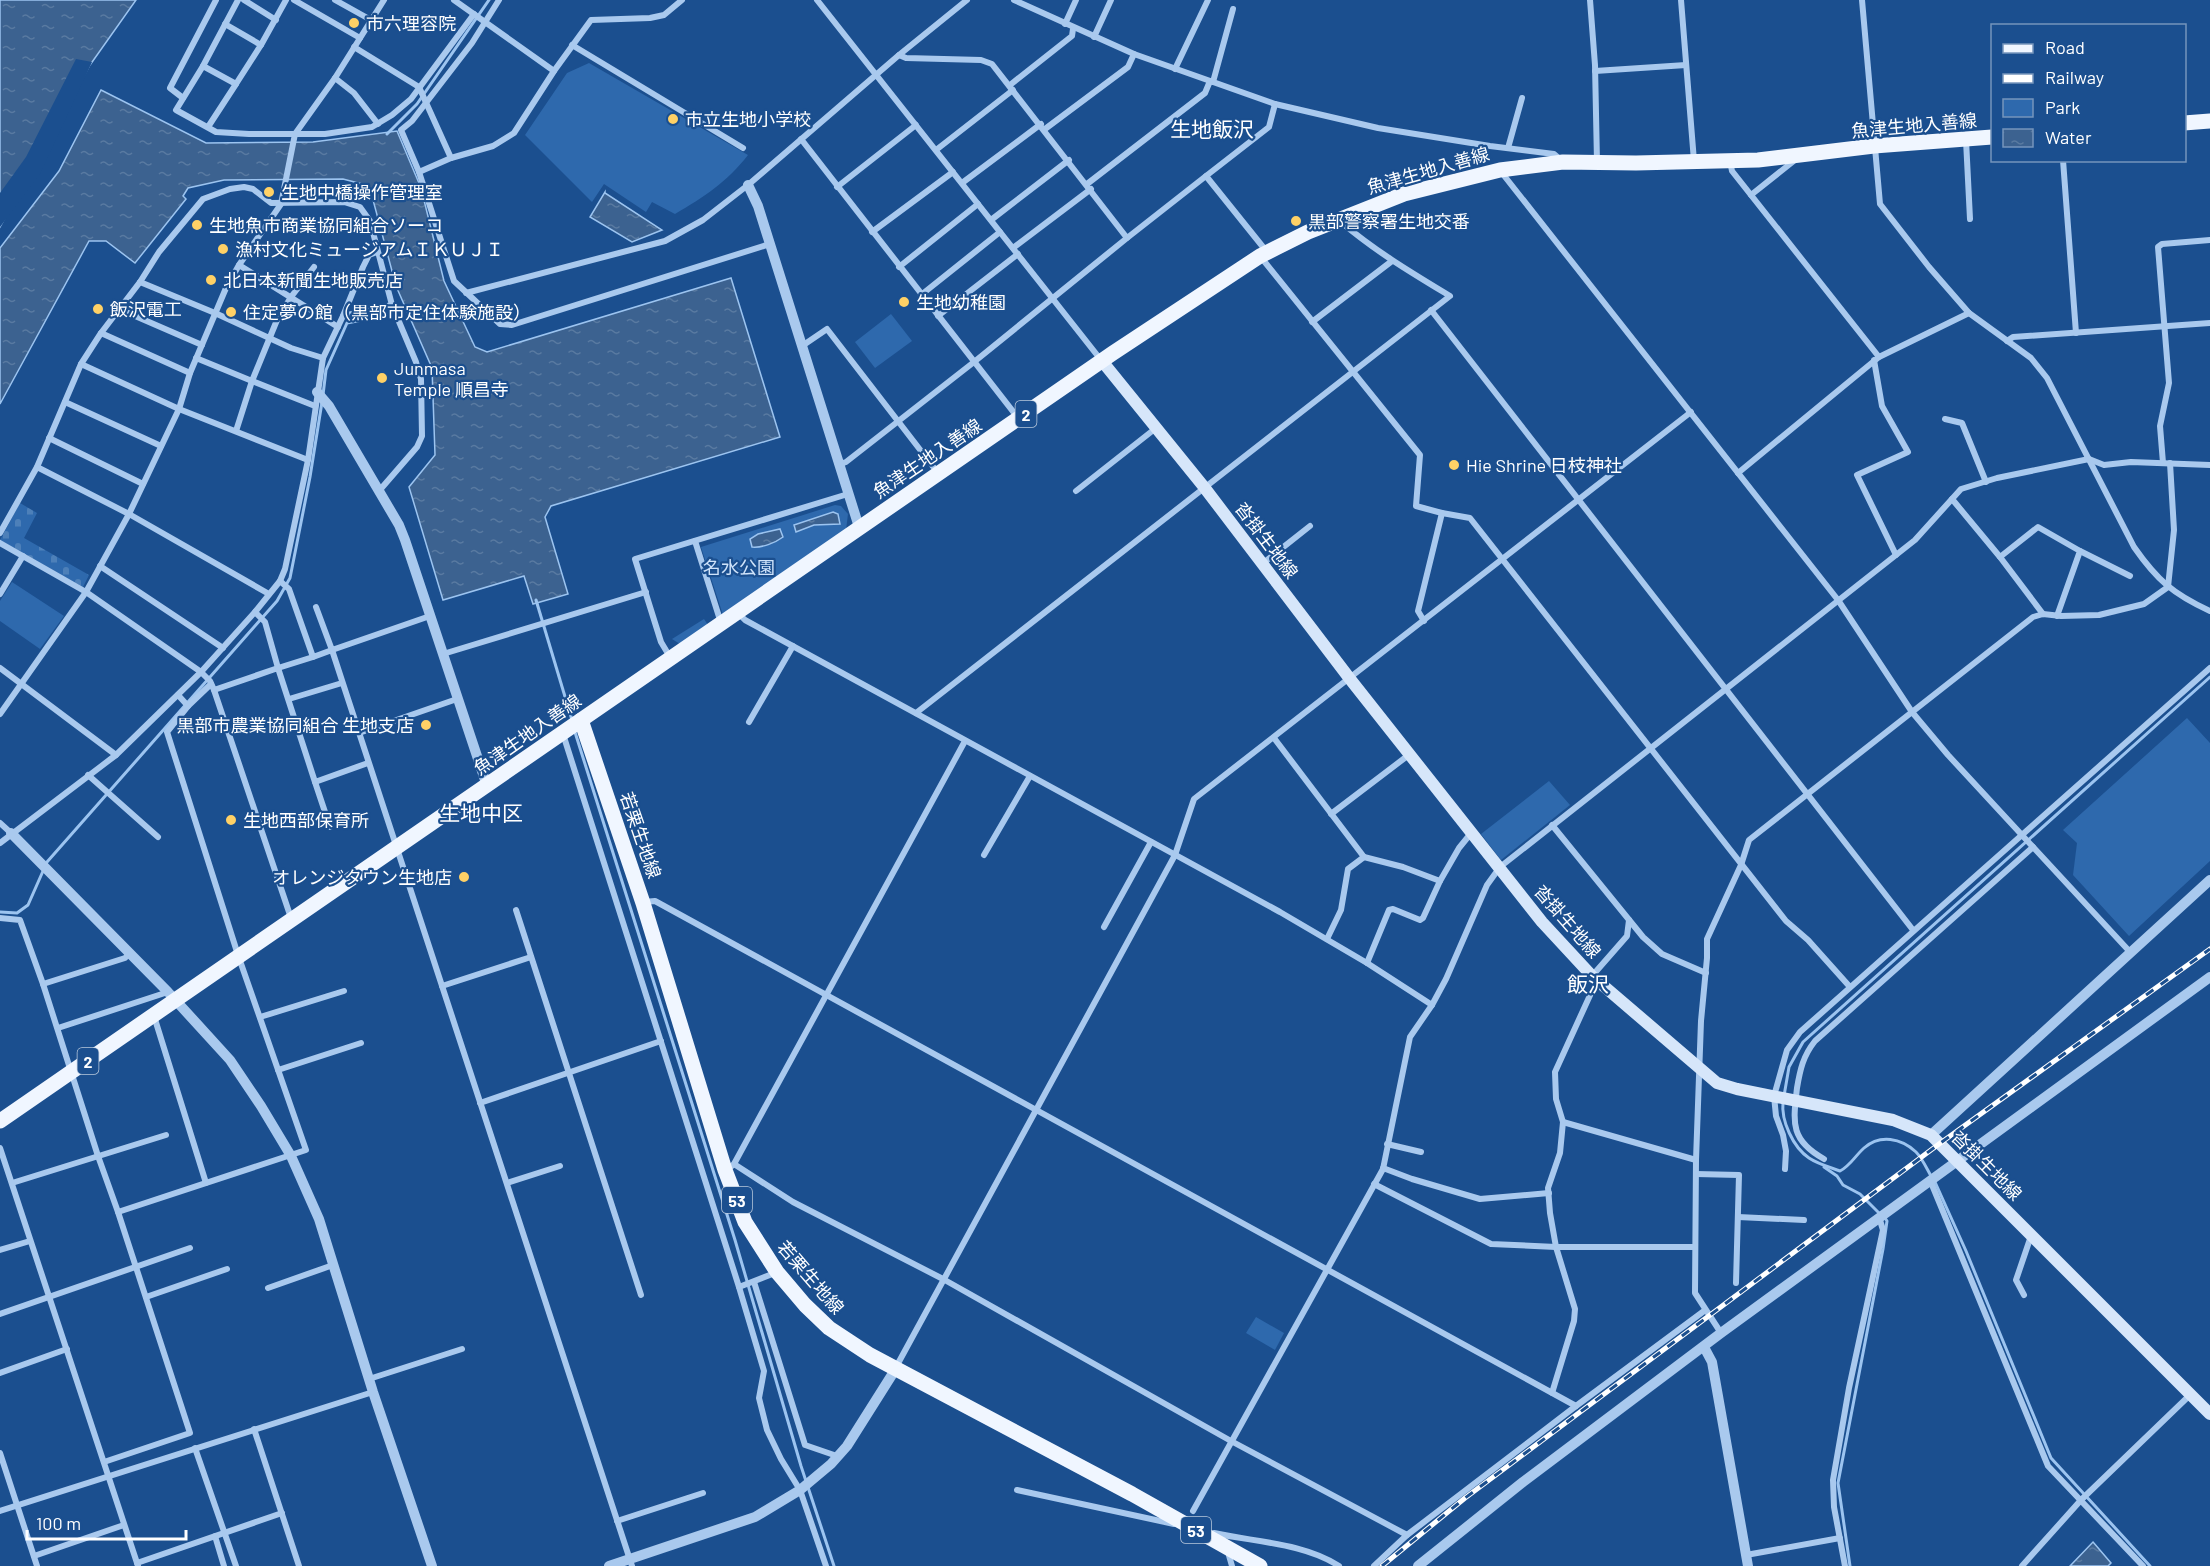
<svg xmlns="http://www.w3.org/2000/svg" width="2210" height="1566" font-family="Barlow,'Noto Sans JP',sans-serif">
	<defs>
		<pattern id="cemetery-stones" width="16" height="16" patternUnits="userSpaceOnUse" patternTransform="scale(1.5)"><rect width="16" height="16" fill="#2e69ad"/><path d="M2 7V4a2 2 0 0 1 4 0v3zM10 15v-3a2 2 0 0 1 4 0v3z" fill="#4d80b9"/></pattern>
		<pattern id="water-ripples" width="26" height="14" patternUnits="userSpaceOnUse" patternTransform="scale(1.5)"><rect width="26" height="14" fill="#3c6290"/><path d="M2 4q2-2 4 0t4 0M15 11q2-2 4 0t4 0" fill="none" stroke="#597aa1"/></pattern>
	</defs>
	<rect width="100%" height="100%" fill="#1b4f8f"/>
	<g fill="#2e69ad">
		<path d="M589,63L748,155C727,182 704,197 675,214L652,202L646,212L604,184L592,202L525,135L567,73Z"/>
		<polygon points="891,314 912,341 875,368 855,342"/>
		<polygon points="835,505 841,506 848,514 846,530 723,615 701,547"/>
		<polygon points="12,582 64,616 40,649 0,621 0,601"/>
		<polygon points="704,619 708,625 680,644 672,639"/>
		<polygon points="2187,718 2210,743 2210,861 2129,936 2073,875 2077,843 2063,830"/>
		<polygon points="1549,781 1570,805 1501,860 1481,834"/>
		<polygon points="1256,1317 1284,1333 1275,1350 1246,1333"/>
	</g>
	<polygon fill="url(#cemetery-stones)" points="20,503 37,513 24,538 89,575 83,587 0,540"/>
	<g fill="url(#water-ripples)" stroke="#9cc4f0" stroke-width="1.5">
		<polygon points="0,0 136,0 90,65 0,227"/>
		<polygon points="101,90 206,143 313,142 397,131 421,188 444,281 475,347 487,352 731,278 780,437 551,506 545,517 568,594 533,604 524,576 443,600 409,487 435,455 432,368 396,286 372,196 362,184 343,179 224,180 188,188 183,196 186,199 135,263 106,241 89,241 0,404 0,248 59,171"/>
		<polygon points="605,192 605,193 662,230 632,242 590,217"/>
		<polygon points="833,512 838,514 840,524 814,525 796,532 794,525"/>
		<path d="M780,529L783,537C775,543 762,548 752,547L750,539L758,534Z"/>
		<polygon points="2093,1542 2111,1563 2108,1566 2070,1566"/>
	</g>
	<polygon fill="#1b4f8f" points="76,59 92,62 40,174 0,227 0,193 26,157"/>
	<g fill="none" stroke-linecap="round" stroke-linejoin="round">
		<g stroke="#9cc4f0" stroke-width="3">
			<polyline points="387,134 417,104 489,0"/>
			<polyline points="323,395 326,370 347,323 392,314"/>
			<polyline points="536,600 572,720"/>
			<polyline points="574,729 735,1240 801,1466 834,1566"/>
			<polyline points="0,912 17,913 28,905 47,862 277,601 290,578 310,477 322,402"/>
			<polyline points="1784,1096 1789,1067 1803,1042 2210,677"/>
			<path d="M1783,1102C1781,1121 1793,1147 1809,1158C1818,1164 1829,1167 1840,1171C1850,1166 1855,1156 1864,1148C1880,1134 1901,1138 1916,1152C1922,1158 1927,1169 1931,1176"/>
			<polyline points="1824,1167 1837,1176 1843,1185 1860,1194 1880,1214"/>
			<polyline points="1935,1182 1966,1251 2051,1458 2150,1566"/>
			<polyline points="1850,1566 1838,1483 1883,1249 1887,1221 1885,1218"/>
		</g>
		<g stroke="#a9c9ee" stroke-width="6">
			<polyline points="238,0 203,66 176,110 216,132 249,134 325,134 372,127 392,115 411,99 474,14"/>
			<polyline points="244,0 276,20"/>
			<polyline points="294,0 360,38"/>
			<polyline points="335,0 371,20"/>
			<polyline points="454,0 554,71"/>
			<polyline points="499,0 472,43 412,121 401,130 419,172 454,281 500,324 512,325 770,244"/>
			<polyline points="817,0 1101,360"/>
			<polyline points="1014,0 1134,54 1275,104 1378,128 1490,146 1554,154 1561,160"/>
			<polyline points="1590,0 1595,65 1597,162"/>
			<polyline points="1681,0 1694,161"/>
			<path d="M1862,0L1880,204L1929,267L1969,313L2031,358L2047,378L2134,547C2157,580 2173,594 2210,611"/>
			<polyline points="225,24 261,45 236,84"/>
			<polyline points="1065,24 1076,0"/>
			<polyline points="1094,37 1111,0"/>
			<polyline points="261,45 286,0"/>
			<polyline points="572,45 743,148"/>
			<polyline points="354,47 419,87 451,158"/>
			<polyline points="899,55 906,58 981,60 992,64 1127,238 1206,176 1267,252"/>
			<polyline points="203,66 236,84 208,127"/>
			<polyline points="1175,69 1208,0"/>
			<polyline points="1595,71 1686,65"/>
			<polyline points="335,78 354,93 378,124"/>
			<polyline points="1213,82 1233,9"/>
			<polyline points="1010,85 1072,36 1073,29"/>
			<polyline points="183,98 170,88 216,0"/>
			<polyline points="1045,129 1128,67 1134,54"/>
			<polyline points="801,139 1018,418"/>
			<polyline points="1966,140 1970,219"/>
			<polyline points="1508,148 1522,98"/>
			<polyline points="936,150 1013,90"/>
			<polyline points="2063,160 2076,333"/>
			<polyline points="1730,161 1732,171 1879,357"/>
			<polyline points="419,172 451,158 493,146 514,133 554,71 591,20 650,18 664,15 682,0"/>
			<polyline points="1502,173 1838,600 1912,712 1948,755 2131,953"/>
			<polyline points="1206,176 1269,127 1275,104"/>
			<polyline points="962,183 1041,124"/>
			<polyline points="1087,184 1205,93 1210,81"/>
			<polyline points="837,187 916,125"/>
			<polyline points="1751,195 1795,160"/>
			<polyline points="991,220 1069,160"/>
			<polyline points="872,232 953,172"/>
			<polyline points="1013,248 1091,189"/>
			<polyline points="1260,256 1420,455 1416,506 1442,513 1470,518 1786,921 1808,940 1850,987"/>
			<polyline points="239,265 338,327"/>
			<polyline points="899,267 978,204"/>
			<polyline points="140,282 215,313 291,348 323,358"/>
			<polyline points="466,293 665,241 703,220 748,185 899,55 967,0"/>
			<polyline points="921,295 1000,232"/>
			<polyline points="119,309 202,345"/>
			<polyline points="1431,310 1913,930"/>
			<polyline points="343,316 363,267 369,255 377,252"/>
			<polyline points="938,316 1018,254"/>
			<polyline points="1312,322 1392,261"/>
			<polyline points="101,333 190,373"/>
			<polyline points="2007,341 2013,337 2210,323"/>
			<polyline points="802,346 827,329 938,473"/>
			<polyline points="196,358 252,381 277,320 291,297 314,267"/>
			<polyline points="1874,360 1882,406 1908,452 1857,475 1896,555"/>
			<polyline points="81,364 179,409 308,460"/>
			<polyline points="65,402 161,446"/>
			<polyline points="1945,419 1962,423 1986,482"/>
			<polyline points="236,431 252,381 315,406"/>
			<polyline points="49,438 143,484"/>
			<polyline points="2163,463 2160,426 2169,383 2158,247 2162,244 2210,240"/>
			<polyline points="838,465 846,462 974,362 1127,238"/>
			<polyline points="37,467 129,514 269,594"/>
			<polyline points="1738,473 1879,357 1969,313"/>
			<polyline points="1076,491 1156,428"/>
			<polyline points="1952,499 2000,557 2043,614"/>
			<polyline points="0,533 37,467 81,364 101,333 140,282 159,252 203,199 230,189 244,187 253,189 271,203 344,202 360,207 370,221 392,305 416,362 421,379 422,436 417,447 379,491"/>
			<polyline points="695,541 721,623"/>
			<polyline points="0,543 86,592 201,672 210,681 214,690 278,668 315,782 368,763"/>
			<polyline points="2080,551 2130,576"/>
			<polyline points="2000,557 2038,527 2080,551 2057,616"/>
			<polyline points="1262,564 1310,526"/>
			<polyline points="100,566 223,648"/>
			<polyline points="280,581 289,589 313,657 332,650 632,1566"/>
			<polyline points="0,594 23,556"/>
			<polyline points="316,607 332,650 430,616"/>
			<polyline points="255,612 265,622 278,668 313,657"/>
			<polyline points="738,613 745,620 1280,912 1367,963 1432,1005"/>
			<polyline points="1424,621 1418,611 1442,513"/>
			<polyline points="443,654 646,592"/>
			<polyline points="670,657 661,642 635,559 848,494"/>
			<polyline points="0,668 116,755"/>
			<polyline points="214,690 291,918"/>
			<polyline points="289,699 342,683"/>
			<polyline points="188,706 211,684"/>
			<path d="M916,713L1450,296C1412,273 1375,251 1341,222"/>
			<polyline points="0,714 86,592 129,514 179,409 190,373 226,288 239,265 281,204 295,134 335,78 384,0"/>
			<polyline points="749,722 793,646"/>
			<polyline points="359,733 457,699"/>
			<polyline points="563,734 739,1287 764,1371 759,1398 767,1430 781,1459 800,1490 826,1566"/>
			<polyline points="1274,738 1364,857 1403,867 1440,881 1459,848 1472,832"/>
			<polyline points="88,775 158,837"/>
			<polyline points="315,782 330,827"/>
			<polyline points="1331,814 1410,754"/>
			<polyline points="0,823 11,833"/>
			<polyline points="1552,825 1643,937 1662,954 1706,973"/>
			<polyline points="0,843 116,755 201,672 255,612 280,581 285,569 308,460 323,358 343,316 392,305"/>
			<polyline points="984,855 1030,776"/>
			<polyline points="644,902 655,901 1576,1406"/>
			<polyline points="516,910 641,1295"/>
			<polyline points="0,918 20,920 43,984 98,1156 118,1212 190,1433 104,1462"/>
			<polyline points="1104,927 1151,842"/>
			<polyline points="1327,939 1341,910 1348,869 1364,857"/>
			<polyline points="1367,963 1389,910 1393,909 1420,920 1423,918 1440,881"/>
			<polyline points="1592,976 1627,936 1629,920"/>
			<polyline points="43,984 125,958 130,953"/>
			<polyline points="442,986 531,957"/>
			<polyline points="154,1016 206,1183"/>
			<polyline points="260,1017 344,991"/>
			<polyline points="58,1028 168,992"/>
			<polyline points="278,1070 361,1043"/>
			<polyline points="480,1103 661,1041"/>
			<polyline points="1563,1122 1696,1160"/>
			<polyline points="1387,1144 1421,1152"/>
			<polyline points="0,1148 138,1566"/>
			<path d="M1824,1159C1790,1140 1793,1123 1797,1088C1800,1070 1803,1056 1815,1041L2033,847"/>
			<polyline points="734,1164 793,1202 943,1279 1231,1441 1407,1535"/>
			<polyline points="732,1166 734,1164 965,741"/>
			<polyline points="1383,1168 1412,1179 1480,1199 1549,1193"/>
			<polyline points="1785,1169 1786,1151 1783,1135 1776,1116 1774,1096 1787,1050 1800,1032 2210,668"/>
			<polyline points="1696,1174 1739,1175 1736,1283"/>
			<polyline points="1930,1180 2048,1466 2143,1566"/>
			<polyline points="12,1183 166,1135"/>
			<polyline points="507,1183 560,1166"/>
			<polyline points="1374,1184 1491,1244 1556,1247 1695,1247"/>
			<polyline points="118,1212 306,1150 238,955 167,732 188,706 178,695"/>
			<polyline points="1738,1217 1804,1220"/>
			<polyline points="0,1250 30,1241"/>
			<polyline points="754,1282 805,1445 837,1456"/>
			<polyline points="739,1287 775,1273"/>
			<polyline points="268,1288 333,1265"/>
			<polyline points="2024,1295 2016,1280 2031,1236"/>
			<polyline points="146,1297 227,1269"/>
			<polyline points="0,1314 190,1248"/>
			<polyline points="1721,1333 1695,1293 1696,1160 1701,1021 1707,958 1707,939 1741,865 1749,840 2033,617 2043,614 2061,616 2099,615 2144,604 2168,587 2174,530 2170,463"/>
			<polyline points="895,1369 1175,855 1194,799 1691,412"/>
			<polyline points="0,1373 67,1349"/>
			<polyline points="369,1379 462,1349"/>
			<polyline points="1552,1393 1574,1321 1575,1309 1556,1247 1550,1213 1548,1188 1560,1153 1563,1122 1556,1099 1555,1072 1597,980"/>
			<polyline points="254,1429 299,1566"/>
			<polyline points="195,1448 236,1566"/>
			<polyline points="0,1453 37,1566"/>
			<polyline points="1017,1490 1174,1524"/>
			<polyline points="0,1511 373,1392"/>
			<polyline points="1193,1511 1383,1169 1410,1037 1432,1005 1446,979 1487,885 1500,867 1915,540 1961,489 1997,478 2089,459 2104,465 2131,462 2210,465"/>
			<polyline points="617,1521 703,1493"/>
			<path d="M1214,1533C1254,1542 1304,1543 1339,1566"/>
			<polyline points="215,1536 224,1566"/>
			<polyline points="1228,1552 1232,1566"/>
			<polyline points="1746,1555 1840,1538"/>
			<polyline points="34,1556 124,1525"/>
			<polyline points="137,1563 282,1513"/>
			<polyline points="1374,1566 1407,1535 1576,1406 1704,1311"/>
			<polyline points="1845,1566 1834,1507 1833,1480 1849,1388 1883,1230 1879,1217"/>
			<polyline points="2022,1566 2081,1500 2191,1394"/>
		</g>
		<g stroke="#a9c9ee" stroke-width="10">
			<polyline points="748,185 758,206 859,527"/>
			<polyline points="317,392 329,406 399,525 405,540 487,786"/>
			<polyline points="11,833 168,992 230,1060 261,1106 291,1156 319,1219 373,1392 432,1566"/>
			<polyline points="1931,1135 2210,880"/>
			<polyline points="1704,1347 1712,1362 1748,1566"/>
			<polyline points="609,1566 755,1517 800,1490 831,1464 847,1446 895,1370"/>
			<polyline points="1418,1566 1523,1482 1721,1333 2210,977"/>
		</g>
		<polyline stroke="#d6e6fa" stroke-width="12" points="1102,361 1204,487 1350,679 1542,922 1592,976 1717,1083 1737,1089 1893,1120 1931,1135 2210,1414"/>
		<g stroke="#f0f6ff" stroke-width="15">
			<polyline points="2184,123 2210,121"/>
			<polyline points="581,720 643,903 725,1170 745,1222 777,1272 805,1305 829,1328 870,1355 1132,1494 1260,1566"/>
			<polyline points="0,1121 1113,353 1260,256 1308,232 1404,194 1500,170 1563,162 1636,163 1758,160 1874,146 1992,137"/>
		</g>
		<defs>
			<polyline id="rail" points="1382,1566 1465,1498 1939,1144 2210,949"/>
		</defs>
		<use href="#rail" stroke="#fff" stroke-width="5"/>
		<use href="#rail" stroke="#1b4f8f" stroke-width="3" stroke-dasharray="9" stroke-linecap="butt"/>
	</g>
	<g fill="#ffd166" stroke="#1b4f8f" stroke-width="2">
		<circle cx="354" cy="23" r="6"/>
		<circle cx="673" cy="119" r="6"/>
		<circle cx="269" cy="192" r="6"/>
		<circle cx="1296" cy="221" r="6"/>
		<circle cx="197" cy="225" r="6"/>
		<circle cx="223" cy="249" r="6"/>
		<circle cx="211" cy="280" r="6"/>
		<circle cx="904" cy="302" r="6"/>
		<circle cx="98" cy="309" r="6"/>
		<circle cx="231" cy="312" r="6"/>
		<circle cx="382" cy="378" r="6"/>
		<circle cx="1454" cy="465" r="6"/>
		<circle cx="426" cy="725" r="6"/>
		<circle cx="231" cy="820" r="6"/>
		<circle cx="464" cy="877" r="6"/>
	</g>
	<g text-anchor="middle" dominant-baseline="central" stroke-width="4.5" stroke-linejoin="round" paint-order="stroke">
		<g fill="#1b4f8f" stroke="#bbcadd" stroke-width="1.5">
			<rect x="1015.5" y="401" width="21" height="26" rx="4.5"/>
			<rect x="77.5" y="1048" width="21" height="26" rx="4.5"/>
			<rect x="722" y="1187" width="30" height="26" rx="4.5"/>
			<rect x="1181" y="1517" width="30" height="26" rx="4.5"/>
		</g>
		<g font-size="16" font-weight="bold" fill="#fff">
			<text x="1026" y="414">2</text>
			<text x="88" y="1061">2</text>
			<text x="737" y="1200">53</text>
			<text x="1196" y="1530">53</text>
		</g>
		<g font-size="18" fill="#fff" stroke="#1b4f8f" text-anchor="start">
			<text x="366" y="23">市六理容院</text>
			<text x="685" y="119">市立生地小学校</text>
			<text x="281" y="192">生地中橋操作管理室</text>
			<text x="1308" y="221">黒部警察署生地交番</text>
			<text x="209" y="225">生地魚市商業協同組合ソーコ</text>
			<text x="235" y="249">漁村文化ミュージアムＩＫＵＪＩ</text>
			<text x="223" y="280">北日本新聞生地販売店</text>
			<text x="916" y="302">生地幼稚園</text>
			<text x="110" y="309">飯沢電工</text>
			<text x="243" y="312">住定夢の館（黒部市定住体験施設）</text>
			<text x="394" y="368">Junmasa<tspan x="394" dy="21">Temple 順昌寺</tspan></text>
			<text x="1466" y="465">Hie Shrine 日枝神社</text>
			<text x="414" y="725" text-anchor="end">黒部市農業協同組合 生地支店</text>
			<text x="243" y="820">生地西部保育所</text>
			<text x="452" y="877" text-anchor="end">オレンジタウン生地店</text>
		</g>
		<g font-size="18" fill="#fff" stroke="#1b4f8f">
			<text transform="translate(1914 125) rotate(-5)">魚津生地入善線</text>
			<text transform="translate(1428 170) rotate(-16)">魚津生地入善線</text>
			<text transform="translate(927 458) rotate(-34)">魚津生地入善線</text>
			<text transform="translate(1267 540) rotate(53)">沓掛生地線</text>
			<text transform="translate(527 734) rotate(-35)">魚津生地入善線</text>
			<text transform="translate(641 835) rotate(71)">若栗生地線</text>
			<text transform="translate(1568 921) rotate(49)">沓掛生地線</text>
			<text transform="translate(1987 1165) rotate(45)">沓掛生地線</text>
			<text transform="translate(811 1277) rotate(49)">若栗生地線</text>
		</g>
		<g font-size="18" fill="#cfe3fa" stroke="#1b4f8f">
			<text x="739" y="567">名水公園</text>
		</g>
		<g font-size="21" fill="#fff" stroke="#1b4f8f">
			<text x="1212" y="128">生地飯沢</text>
			<text x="481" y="812">生地中区</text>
			<text x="1588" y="983">飯沢</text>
		</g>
	</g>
	<rect x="1991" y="24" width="195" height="138" fill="#1b4f8f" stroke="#7695bc" stroke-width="1.5"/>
	<rect x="2003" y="44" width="30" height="9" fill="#f0f6ff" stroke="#7695bc" stroke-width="1.5"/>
	<text x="2045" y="54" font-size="18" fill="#ffffff">Road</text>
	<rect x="2003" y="74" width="30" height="9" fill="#ffffff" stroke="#7695bc" stroke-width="1.5"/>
	<text x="2045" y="84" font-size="18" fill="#ffffff">Railway</text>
	<rect x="2003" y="99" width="30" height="18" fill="#2e69ad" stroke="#7695bc" stroke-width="1.5"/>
	<text x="2045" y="114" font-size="18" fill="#ffffff">Park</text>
	<rect x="2003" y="129" width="30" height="18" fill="url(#water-ripples)" stroke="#7695bc" stroke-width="1.5"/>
	<text x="2045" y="144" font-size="18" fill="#ffffff">Water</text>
	<path d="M27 1530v9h159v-9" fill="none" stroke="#ffffff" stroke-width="3"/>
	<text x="36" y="1530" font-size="18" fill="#ffffff" stroke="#1b4f8f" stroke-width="4.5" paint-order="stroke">100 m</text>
</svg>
